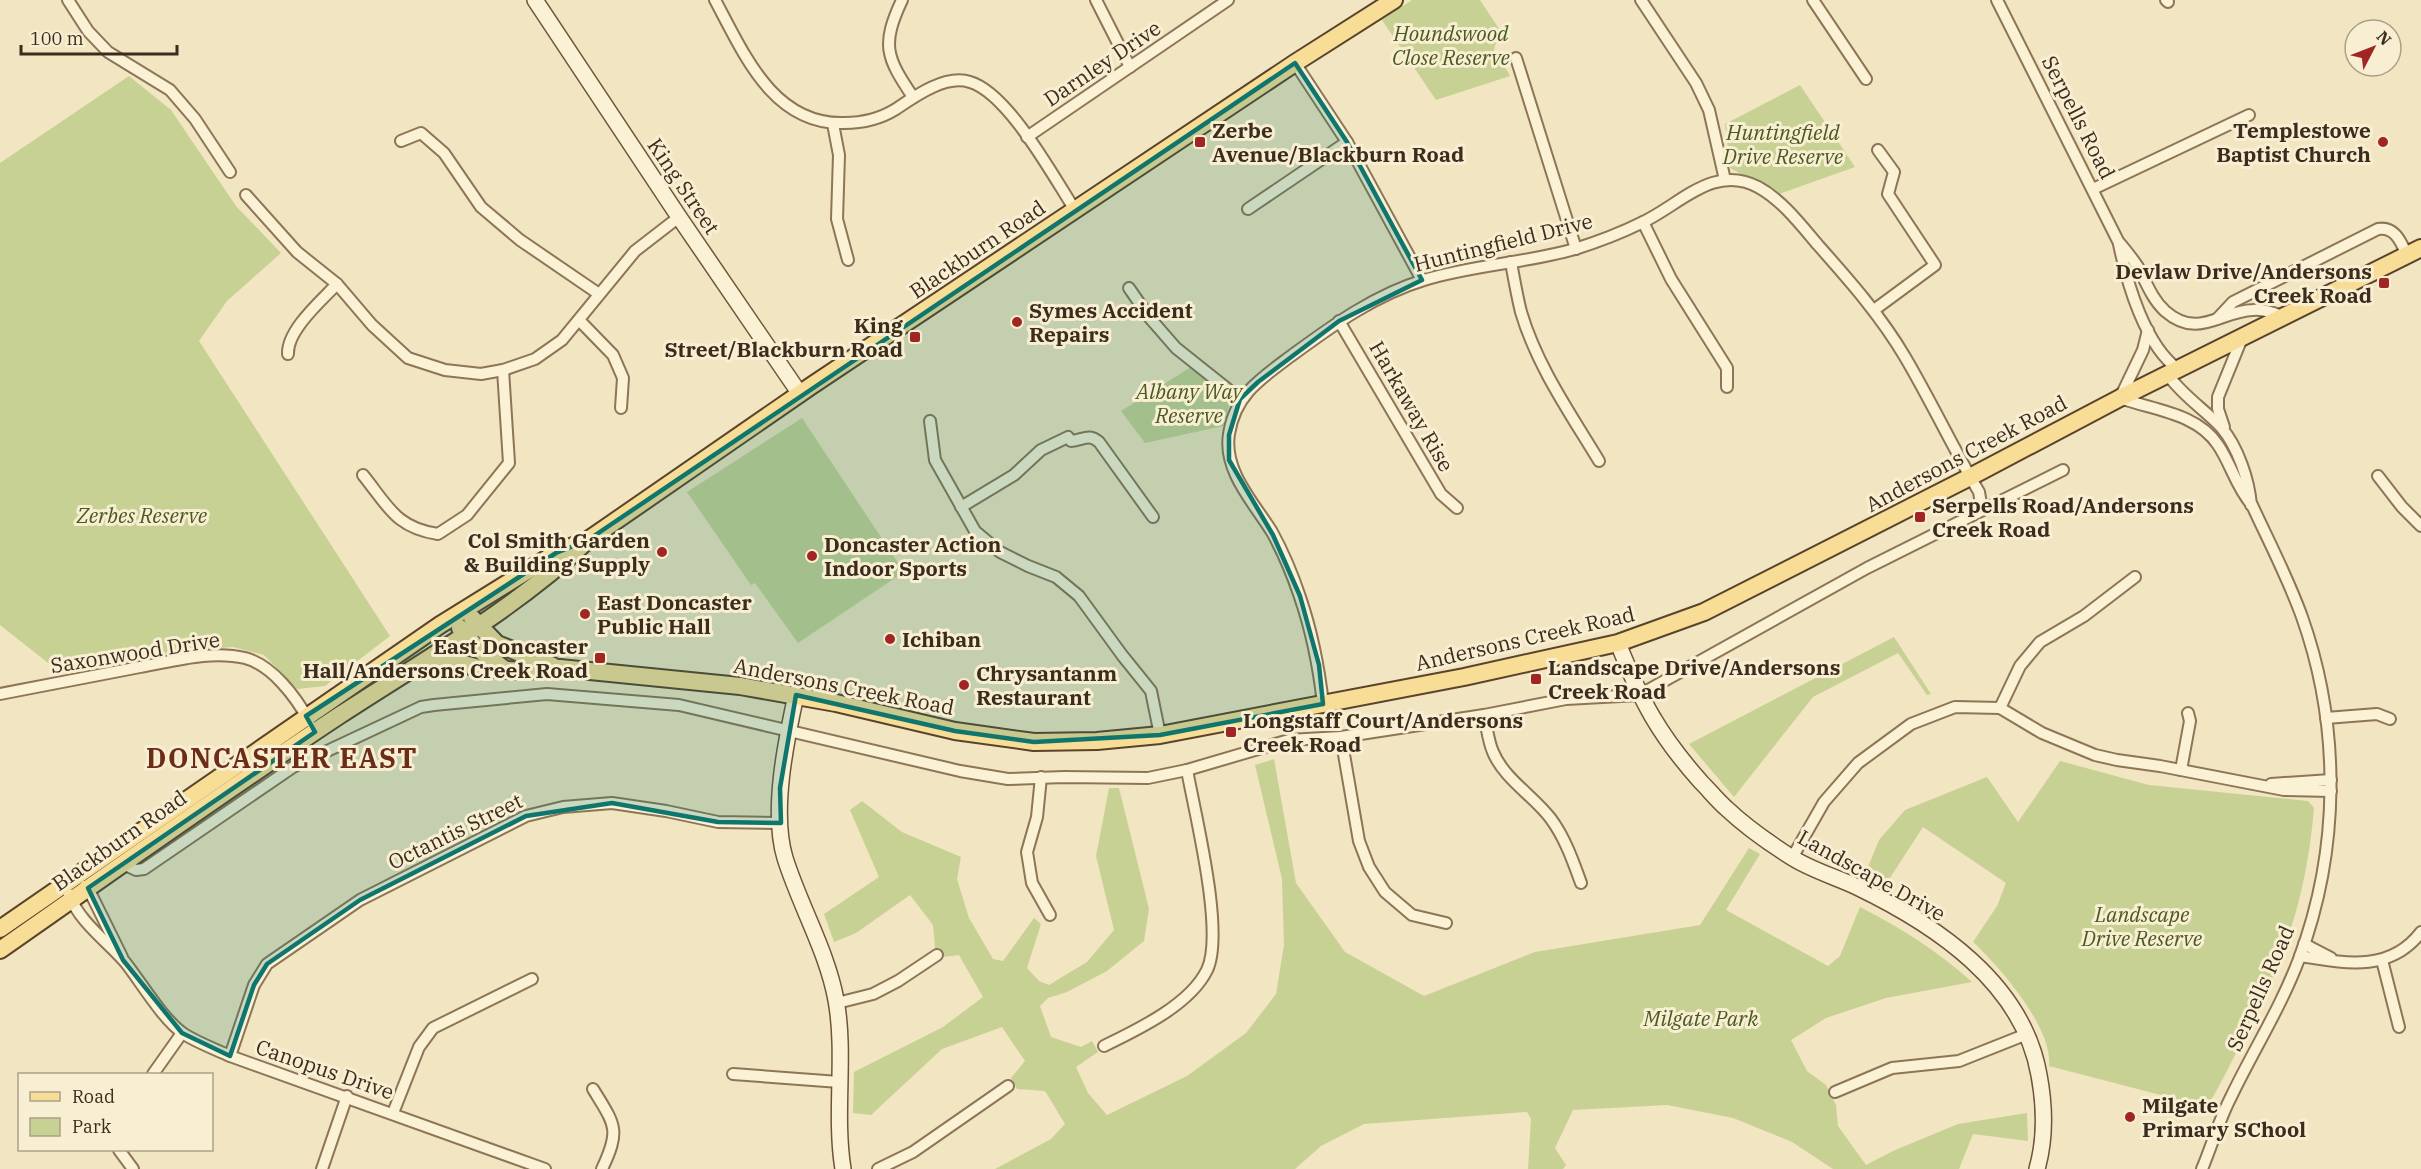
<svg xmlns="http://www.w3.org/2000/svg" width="2421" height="1169" font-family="'IBM Plex Serif',serif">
	<rect width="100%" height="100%" fill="#f2e5c1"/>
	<g fill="#c8d194">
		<path d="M1412,0H1480L1503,35C1482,55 1504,59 1510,76L1436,100L1382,20Z"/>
		<polygon points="129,76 171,110 236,206 281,253 227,301 199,341 390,636 325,686 297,689 264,655 233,647 194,650 57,670 0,625 0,163"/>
		<polygon points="1800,85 1855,167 1779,194 1730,168 1725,124"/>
		<polygon points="1191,367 1232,397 1223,426 1145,443 1121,411"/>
		<polygon points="802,418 904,572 798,643 755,583 751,585 687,492"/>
		<polygon points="1894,637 1931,694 1927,695 1898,653 1813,697 1734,797 1689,744"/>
		<path d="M1274,759L1296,883L1345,952L1424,996L1535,952L1700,925L1749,848L1760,854L1726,910L1828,966L1840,956L1860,907C1901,928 1938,951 1972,982L1886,998L1826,1018L1791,1040L1807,1071L1826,1085L1836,1105L1838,1126L1866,1165L1893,1151L1958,1124L2027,1113L2028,1141L1973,1134L1959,1169H1833L1792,1142L1733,1118L1667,1105L1573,1110L1555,1148L1566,1165L1563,1169H1528L1531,1119L1527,1112L1364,1124L1321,1146L1295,1169H995L1051,1139L1065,1124L1045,1091L1017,1089L1011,1078L1025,1061L1002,1027L942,1049L871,1115L853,1113L854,1072L943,1027L983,997L959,955L943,957L935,948L933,925L910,895L856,933L834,942L824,914L879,877L850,810L862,801L902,832L961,857L957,879L969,918L993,959L1003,961L1034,918L1041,924L1027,968L1039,981L1049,985L1087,962L1114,930L1096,856L1109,788H1119L1149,909L1144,941L1107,971L1067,992L1048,998L1040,1006L1051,1037L1081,1047L1092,1041L1098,1052L1076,1067L1088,1093L1107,1115L1187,1076L1246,1033L1276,994L1284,945L1282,879L1255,765Z"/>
		<path d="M2060,761L2149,785L2308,801L2314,808C2306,901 2284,960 2242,1042C2230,1064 2220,1086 2207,1107L2049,1066C2053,1028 2000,967 1973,942L1997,906L2006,883L1923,827L1886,884L1866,872L1879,840L1905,810L1987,777L2018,822Z"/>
	</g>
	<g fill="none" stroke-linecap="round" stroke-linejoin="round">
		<defs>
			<g id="street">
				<polyline points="68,0 88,31 108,52 170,90 195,119 230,172"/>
				<path d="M715,0C744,54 773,125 844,123C862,123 880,119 896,109C915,96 946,74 970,82C1008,93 1053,176 1075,210"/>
				<path d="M902,0C881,45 886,57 913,97"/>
				<polyline points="1096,0 1130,67"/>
				<polyline points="1641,0 1696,83 1709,110 1725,180"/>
				<polyline points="1813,0 1866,79"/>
				<path d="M1997,0L2118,241C2125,249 2132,258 2138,267C2146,282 2152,299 2165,311C2198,340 2220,311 2253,310C2264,309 2274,313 2284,317"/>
				<polyline points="2166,0 2168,2"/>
				<polyline points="1516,58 1576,249"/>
				<polyline points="1295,63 1347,142 1422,280"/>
				<polyline points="833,124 839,155 837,219 848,260"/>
				<polyline points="1027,137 1228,0"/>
				<polyline points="401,141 421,133 444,153 481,207 520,240 599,294"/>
				<polyline points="2093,189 2249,115"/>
				<polyline points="246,195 297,252 337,284 372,325 408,358 445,370 481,374 503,370 535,359 562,340 635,251 679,217"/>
				<polyline points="1248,209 1347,142"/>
				<polyline points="1643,222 1671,279 1727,368 1727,387"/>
				<path d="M2119,244C2127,283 2145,346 2179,370"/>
				<path d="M1511,262C1514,279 1517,296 1521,312C1537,366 1570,413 1599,461"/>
				<polyline points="1129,288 1149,317 1176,348 1240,399"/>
				<polyline points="1874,310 1935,265 1888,194 1894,172 1878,150"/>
				<path d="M2217,319L2233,302L2378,229C2395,226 2401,242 2407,255"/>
				<polyline points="580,321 613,355 623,378 621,408"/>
				<polyline points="1339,321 1441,494 1457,508"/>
				<path d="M2148,330L2143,350L2120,398C2153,410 2197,413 2218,445C2231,464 2236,487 2252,505C2269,542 2288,578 2302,617C2341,727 2340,850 2299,959C2281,1007 2253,1051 2231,1097C2219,1120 2212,1145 2202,1169"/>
				<path d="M288,354C287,330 321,301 337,284"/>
				<path d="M2168,375C2183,396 2204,409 2221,427C2238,447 2249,480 2251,505"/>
				<polyline points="930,421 935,460 975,531 1000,552 1028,566 1056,577 1079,596 1122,655 1151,691 1160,735"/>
				<polyline points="2224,427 2218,409 2218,397 2242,338"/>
				<path d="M363,475C388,506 396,528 438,534L467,515L509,463L503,370"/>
				<polyline points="2378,476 2402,507 2421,526"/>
				<path d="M961,507L1014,475L1041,450L1068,437L1071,441C1083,440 1089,433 1099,442L1153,517"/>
				<path d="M0,694C47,685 93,676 140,667C174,661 211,650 245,658C272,665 296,697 309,721"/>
				<path d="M1323,704C1319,668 1312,632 1300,597C1293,576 1283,552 1272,532C1254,503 1223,471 1229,434C1235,395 1260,379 1291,356C1332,326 1374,295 1424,280C1473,265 1526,263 1575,249C1597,242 1621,233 1641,223C1679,206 1713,163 1758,187C1782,200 1801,225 1818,245C1849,280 1881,316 1905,357C1931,401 1953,448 1979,492L1981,504L1977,513"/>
				<polyline points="2000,708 2020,666 2040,642 2084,616 2135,577"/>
				<path d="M1484,715C1487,727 1488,741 1493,752C1504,779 1534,796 1551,819C1565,838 1573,861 1581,883"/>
				<polyline points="2326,718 2377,714 2390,719"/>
				<polyline points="1341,737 1359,841 1369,867 1385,892 1412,915 1446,923"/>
				<polyline points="2181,770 2190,721 2188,713"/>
				<polyline points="1041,777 1037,817 1027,852 1032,883 1050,915"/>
				<polyline points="2271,784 2331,780"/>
				<polyline points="1792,858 1824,802 1858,763 1911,724 1955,707 2000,708 2042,733 2095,755 2117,760 2160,766 2284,790 2331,791"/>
				<polyline points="123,864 136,870 144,869 293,767 421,707 434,705 547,694 679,705 960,771 1008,779 1064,777 1148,778 1187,770 1289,740 1341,737 1484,715 1566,699 1639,695 1867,568 2063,470"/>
				<polyline points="85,886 88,888 122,957"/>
				<path d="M69,894C79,922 107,941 125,962C141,982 163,1020 184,1034C198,1043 215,1049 230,1056L545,1169"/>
				<polyline points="2304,944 2331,958"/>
				<path d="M2300,956C2344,963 2390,973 2421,932"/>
				<polyline points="2382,960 2399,1027"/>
				<polyline points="837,1003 873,994 898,981 937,955"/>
				<path d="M1104,1046C1137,1030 1190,1005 1207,970C1225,933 1195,814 1187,770"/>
				<polyline points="230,1056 254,985 267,964 360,900 526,816 563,807 612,803 666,811 718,822 781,823"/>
				<polyline points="153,1074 182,1033"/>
				<polyline points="733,1074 839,1082"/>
				<path d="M593,1089C615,1125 621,1129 602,1169"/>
				<polyline points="1835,1092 1892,1068 1959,1061 2027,1034"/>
				<polyline points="393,1113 419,1047 433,1028 532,979"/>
				<polyline points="119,1150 133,1169"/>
				<polyline points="322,1169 347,1096"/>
				<polyline points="878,1169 913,1152 1008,1086"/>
			</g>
			<g id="secondary">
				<polyline points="535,0 679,217 800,394"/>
				<path d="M1618,643C1641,701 1659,735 1701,782C1709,790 1717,800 1726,808C1745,826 1769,843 1791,857C1811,870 1836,877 1857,887C1936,925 2023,983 2039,1075C2045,1107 2046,1137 2037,1169"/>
				<path d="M796,695C786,741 771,812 785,858C800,906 827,951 836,1000C846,1055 834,1113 843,1169"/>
			</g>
			<g id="primary">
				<polyline points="472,618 497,644 553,666"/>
				<polyline points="460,628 476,647 504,669"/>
				<polyline points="433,656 479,668 524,671 560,668 740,686 836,703 955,731 1034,742 1097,741 1160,735 1464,677 1618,643 1704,612 1970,477 2120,398 2421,248"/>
				<polyline points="0,929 440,625 556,553 578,544"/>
				<path d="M0,950C113,871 225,791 340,715C424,660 514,610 588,540L811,386L1295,63L1394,0"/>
			</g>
		</defs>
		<use href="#street" stroke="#8d7557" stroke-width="14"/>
		<use href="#secondary" stroke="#6f563a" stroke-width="18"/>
		<use href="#primary" stroke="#5a432c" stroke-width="20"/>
		<use href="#street" stroke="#fbf1d5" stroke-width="10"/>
		<use href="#secondary" stroke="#fbf1d5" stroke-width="15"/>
		<use href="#primary" stroke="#f8dd96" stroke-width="16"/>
	</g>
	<path fill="#0f766e" fill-opacity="0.2" stroke="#0f766e" stroke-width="4.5" stroke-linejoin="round" d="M1295,63L1347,142L1422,280L1339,321L1258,382L1240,399L1229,435V460L1273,535L1300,596L1319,665L1323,704L1160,735L1034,742L955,731L796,695L780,788L781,823L718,822L612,803L526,816L360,900L267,964L254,985L230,1056L182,1033L123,960L88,888L315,732L306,716L556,553L588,540Z"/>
	<g fill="#a12522" stroke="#f8eed2" stroke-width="2">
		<rect x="1194" y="136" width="12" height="12" rx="3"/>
		<circle cx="2383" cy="142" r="6"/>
		<rect x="2378" y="277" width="12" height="12" rx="3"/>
		<circle cx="1017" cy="322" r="6"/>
		<rect x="909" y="331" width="12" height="12" rx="3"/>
		<rect x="1914" y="511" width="12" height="12" rx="3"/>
		<circle cx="662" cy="552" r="6"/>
		<circle cx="812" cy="556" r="6"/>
		<circle cx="585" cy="614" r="6"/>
		<circle cx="890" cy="639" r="6"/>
		<rect x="594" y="652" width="12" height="12" rx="3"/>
		<rect x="1530" y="673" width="12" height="12" rx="3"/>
		<circle cx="964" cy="685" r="6"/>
		<rect x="1225" y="726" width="12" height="12" rx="3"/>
		<circle cx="2130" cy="1117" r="6"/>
	</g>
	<g text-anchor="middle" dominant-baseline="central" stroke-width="6" stroke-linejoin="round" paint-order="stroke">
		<g font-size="21" font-style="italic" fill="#495921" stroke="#f8eed2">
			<text x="1451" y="33">Houndswood<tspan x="1451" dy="24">Close Reserve</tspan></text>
			<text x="1783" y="132">Huntingfield<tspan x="1783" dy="24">Drive Reserve</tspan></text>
			<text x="1189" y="391">Albany Way<tspan x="1189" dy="24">Reserve</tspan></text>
			<text x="142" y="515">Zerbes Reserve</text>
			<text x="2142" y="914">Landscape<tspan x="2142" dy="24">Drive Reserve</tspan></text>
			<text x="1701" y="1018">Milgate Park</text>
		</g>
		<g font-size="21" fill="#3b2c1d" stroke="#f8eed2">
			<text transform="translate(1102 63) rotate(-34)">Darnley Drive</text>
			<text transform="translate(2079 117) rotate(63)">Serpells Road</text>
			<text transform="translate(684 186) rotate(56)">King Street</text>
			<text transform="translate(1503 242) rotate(-14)">Huntingfield Drive</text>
			<text transform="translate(977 249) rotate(-34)">Blackburn Road</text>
			<text transform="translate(1412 406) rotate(60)">Harkaway Rise</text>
			<text transform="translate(1966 453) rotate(-28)">Andersons Creek Road</text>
			<text transform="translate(1525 638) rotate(-13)">Andersons Creek Road</text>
			<text transform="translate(135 652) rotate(-9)">Saxonwood Drive</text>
			<text transform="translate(844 686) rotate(11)">Andersons Creek Road</text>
			<text transform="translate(455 831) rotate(-26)">Octantis Street</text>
			<text transform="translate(119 840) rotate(-35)">Blackburn Road</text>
			<text transform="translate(1872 875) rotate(29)">Landscape Drive</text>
			<text transform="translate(2260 988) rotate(-66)">Serpells Road</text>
			<text transform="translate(325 1069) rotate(19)">Canopus Drive</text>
		</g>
		<g font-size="21" font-weight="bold" fill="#3b2c1d" stroke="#f8eed2" text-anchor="start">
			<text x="1212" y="130">Zerbe<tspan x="1212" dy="24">Avenue/Blackburn Road</tspan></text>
			<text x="2371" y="130" text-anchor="end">Templestowe<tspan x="2371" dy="24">Baptist Church</tspan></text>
			<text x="2372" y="271" text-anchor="end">Devlaw Drive/Andersons<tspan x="2372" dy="24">Creek Road</tspan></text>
			<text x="1029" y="310">Symes Accident<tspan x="1029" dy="24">Repairs</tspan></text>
			<text x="903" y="325" text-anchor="end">King<tspan x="903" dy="24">Street/Blackburn Road</tspan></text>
			<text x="1932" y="505">Serpells Road/Andersons<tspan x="1932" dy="24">Creek Road</tspan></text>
			<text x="650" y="540" text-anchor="end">Col Smith Garden<tspan x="650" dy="24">&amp; Building Supply</tspan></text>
			<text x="824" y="544">Doncaster Action<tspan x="824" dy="24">Indoor Sports</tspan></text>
			<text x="597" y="602">East Doncaster<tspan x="597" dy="24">Public Hall</tspan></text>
			<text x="902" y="639">Ichiban</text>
			<text x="588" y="646" text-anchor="end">East Doncaster<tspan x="588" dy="24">Hall/Andersons Creek Road</tspan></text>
			<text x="1548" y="667">Landscape Drive/Andersons<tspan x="1548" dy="24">Creek Road</tspan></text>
			<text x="976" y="673">Chrysantanm<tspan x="976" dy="24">Restaurant</tspan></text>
			<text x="1243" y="720">Longstaff Court/Andersons<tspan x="1243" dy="24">Creek Road</tspan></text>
			<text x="2142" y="1105">Milgate<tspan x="2142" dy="24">Primary SChool</tspan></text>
		</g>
		<g font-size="27" font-weight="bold" letter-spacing="1.5" fill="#6c2d18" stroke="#f8eed2">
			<text x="282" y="757">DONCASTER EAST</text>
		</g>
	</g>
	<rect x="18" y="1073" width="195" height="78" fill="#f8eed2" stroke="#aca08a" stroke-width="1.5"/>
	<rect x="30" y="1092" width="30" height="9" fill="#f8dd96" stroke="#aca08a" stroke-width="1.5"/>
	<text x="72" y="1103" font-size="18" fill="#3b2c1d">Road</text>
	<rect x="30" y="1118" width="30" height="18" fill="#c8d194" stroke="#aca08a" stroke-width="1.5"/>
	<text x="72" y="1133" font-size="18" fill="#3b2c1d">Park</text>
	<g transform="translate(2373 48) rotate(48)"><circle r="28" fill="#f8eed2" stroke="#aca08a" stroke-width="1.5"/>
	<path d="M0-4.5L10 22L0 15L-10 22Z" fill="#a12522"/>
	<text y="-9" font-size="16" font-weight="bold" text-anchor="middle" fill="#3b2c1d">N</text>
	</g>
	<path d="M21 45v9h156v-9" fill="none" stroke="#3b2c1d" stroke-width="3"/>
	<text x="30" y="45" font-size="18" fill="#3b2c1d" stroke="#f8eed2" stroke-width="4.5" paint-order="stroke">100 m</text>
</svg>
